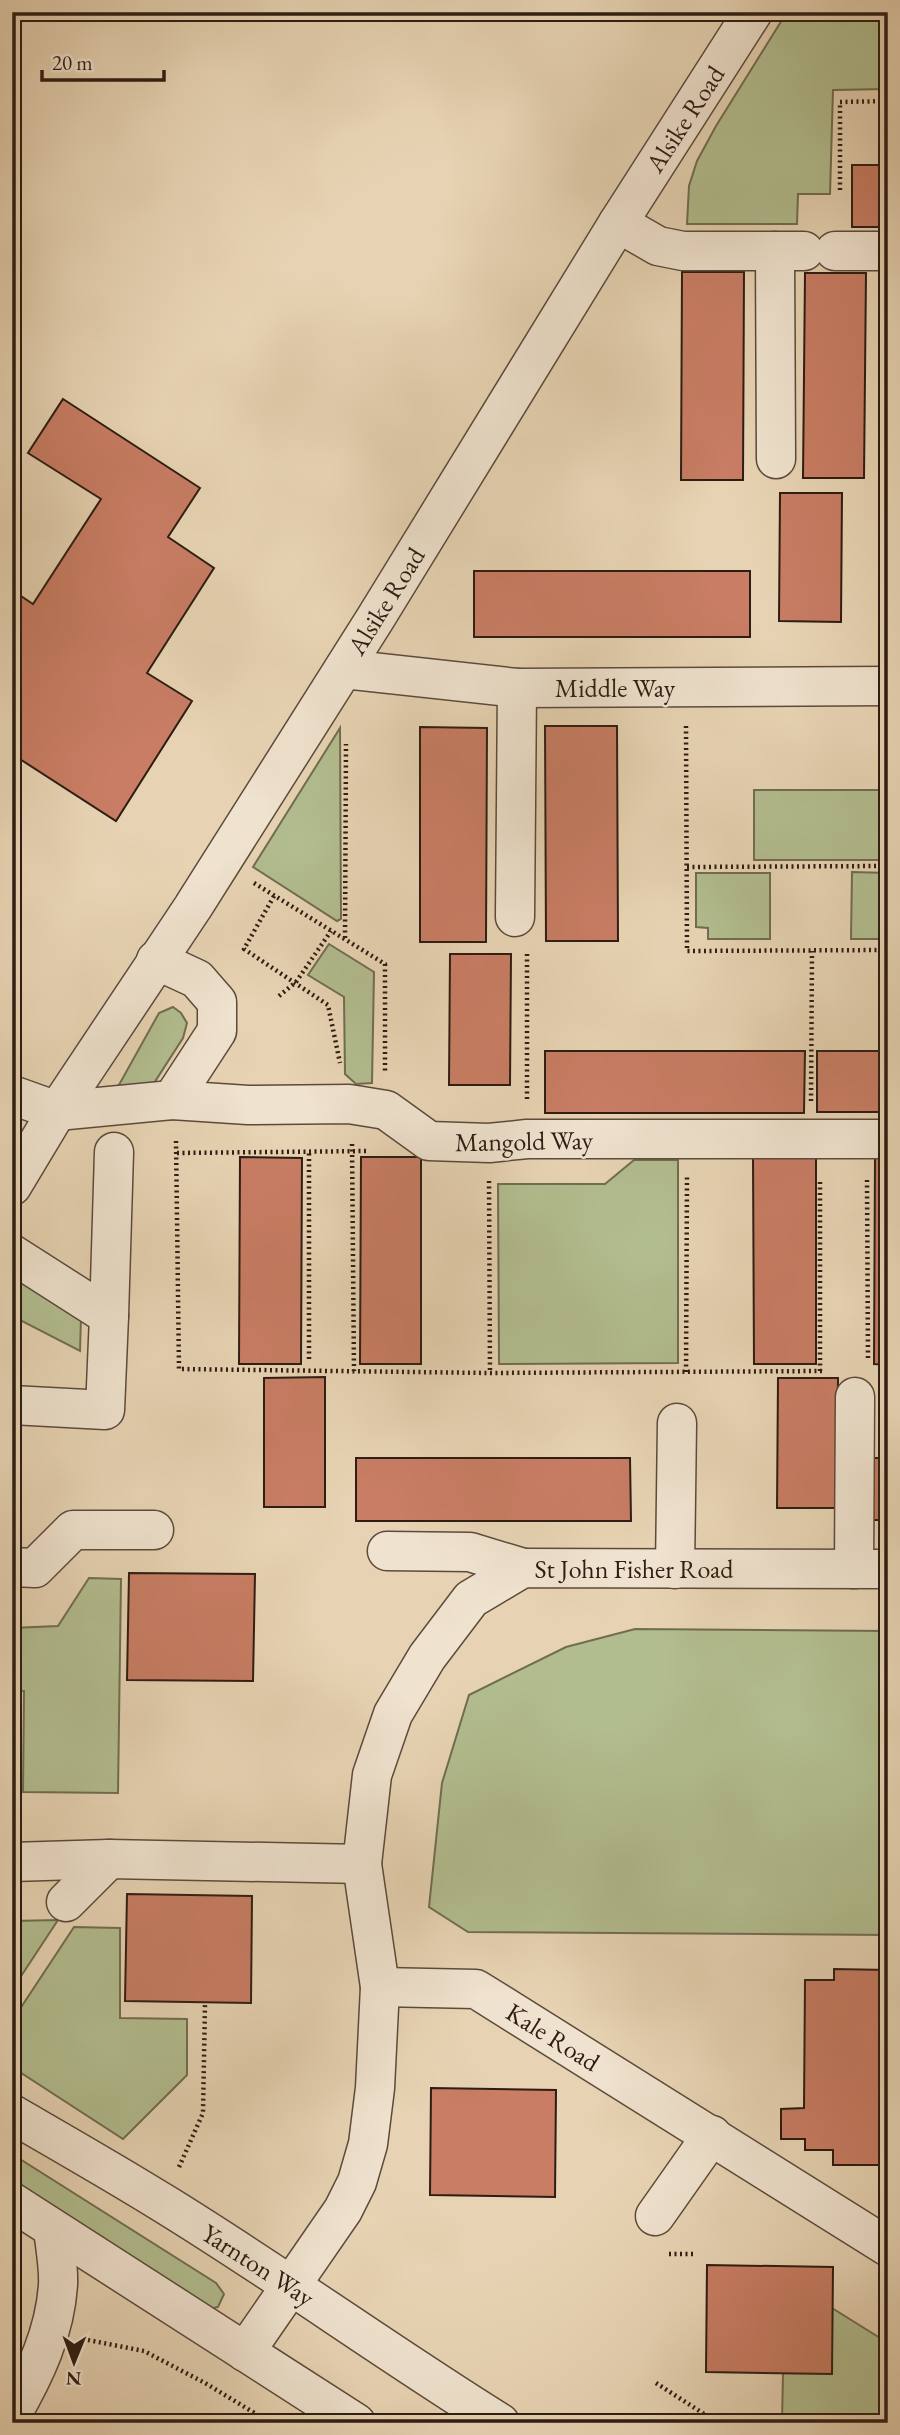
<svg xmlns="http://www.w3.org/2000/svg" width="900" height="2435" font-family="'EB Garamond',serif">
	<rect width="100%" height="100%" fill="#e7d3b3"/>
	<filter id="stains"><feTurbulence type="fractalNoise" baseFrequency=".00286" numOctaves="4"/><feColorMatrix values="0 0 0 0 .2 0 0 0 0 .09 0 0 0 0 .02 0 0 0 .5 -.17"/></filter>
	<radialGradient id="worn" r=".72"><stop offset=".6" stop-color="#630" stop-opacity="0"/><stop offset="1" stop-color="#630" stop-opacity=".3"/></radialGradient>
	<g fill="#b2bd8f" stroke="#706d51" stroke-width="2">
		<polygon points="787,12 888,12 888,89 833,90 830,194 798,194 797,224 687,224 689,186 697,161 716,126"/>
		<polygon points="340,728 341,919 337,921 253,867"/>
		<rect x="754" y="790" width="134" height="70"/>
		<polygon points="852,872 888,873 888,939 851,939"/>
		<polygon points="696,873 770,873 770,939 708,939 708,928 696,927"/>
		<polygon points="329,944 374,972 372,1083 356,1084 345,1074 344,997 308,975"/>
		<polygon points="173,1007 181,1013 187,1023 183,1038 154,1083 115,1092 159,1013"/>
		<polygon points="634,1160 678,1160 678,1363 499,1364 498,1184 605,1184"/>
		<polygon points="12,1272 81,1317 80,1351 12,1316"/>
		<polygon points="89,1578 121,1579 118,1793 23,1792 24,1691 12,1691 12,1628 58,1626"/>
		<polygon points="635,1629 888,1631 886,1935 468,1932 429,1907 442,1783 469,1695 566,1647"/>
		<polygon points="58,1920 12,1990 12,1921"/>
		<polygon points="74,1927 120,1928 120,2018 187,2019 187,2075 123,2139 12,2067 12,2021"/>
		<polygon points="12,2154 216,2283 224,2294 218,2307 206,2310 12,2188"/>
		<polygon points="832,2308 888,2343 888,2423 782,2423 783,2373"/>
	</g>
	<g fill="#c87d64" stroke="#2d1d13" stroke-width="2">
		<rect x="852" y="165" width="36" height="62"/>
		<polygon points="682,272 744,272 743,480 681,480"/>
		<polygon points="805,273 866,273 864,478 803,478"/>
		<polygon points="63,399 200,488 168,537 214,568 147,673 192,701 116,821 12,754 12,590 33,604 101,499 28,453"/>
		<polygon points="780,493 842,493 841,622 779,621"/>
		<rect x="474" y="571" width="276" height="66"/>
		<polygon points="545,726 617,726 618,941 546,941"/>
		<polygon points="420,727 487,728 486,942 420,942"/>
		<polygon points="450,954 511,954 510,1085 449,1085"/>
		<polygon points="545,1051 805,1051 804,1113 545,1113"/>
		<rect x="817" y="1051" width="71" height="61"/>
		<polygon points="240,1157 302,1158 301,1364 239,1364"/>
		<polygon points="361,1157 421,1157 421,1364 360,1364"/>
		<polygon points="753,1157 816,1157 816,1364 754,1364"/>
		<polygon points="875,1157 888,1157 888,1365 874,1364"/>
		<polygon points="325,1377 325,1507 264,1507 264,1378"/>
		<polygon points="778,1378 838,1378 837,1508 777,1508"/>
		<polygon points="356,1458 630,1458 631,1521 356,1521"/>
		<rect x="870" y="1458" width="18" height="62"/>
		<polygon points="129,1573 255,1574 253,1681 127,1680"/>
		<polygon points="12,1695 14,1695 13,1802 12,1802"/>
		<polygon points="127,1894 252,1896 251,2003 125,2001"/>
		<polygon points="834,1969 888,1970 888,1997 884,1997 884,2031 888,2032 888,2165 833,2165 833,2150 805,2150 805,2139 781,2139 781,2109 804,2108 805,1980 834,1980"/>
		<polygon points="431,2088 556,2090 555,2197 430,2195"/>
		<polygon points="707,2265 833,2267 832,2374 706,2372"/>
	</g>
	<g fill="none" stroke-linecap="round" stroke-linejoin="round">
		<defs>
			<g id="minor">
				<polyline points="618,223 658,246 683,251 804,251"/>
				<polyline points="775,251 776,459"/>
				<polyline points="835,251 888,251"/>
				<polyline points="344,669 517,688 888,686"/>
				<polyline points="515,917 517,688"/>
				<polyline points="12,1095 57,1111 172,1100 217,1031 217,1002 197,979 156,960"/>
				<polyline points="172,1100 248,1105 349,1104 386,1110 429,1141 489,1143 527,1139 888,1139"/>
				<polyline points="12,1186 57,1111 193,907 375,619 618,223 753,12"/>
				<polyline points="12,1254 109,1316 105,1410 12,1405"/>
				<polyline points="109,1316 114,1152"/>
				<polyline points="387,1551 470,1552 523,1568"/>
				<polyline points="12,1567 35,1568 73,1530 154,1530"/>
				<polyline points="675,1569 677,1423"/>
				<polyline points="854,1569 855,1397"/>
				<polyline points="12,1862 109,1859"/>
				<polyline points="66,1902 109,1859 362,1864"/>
				<polyline points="380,1987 476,1989 888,2247"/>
				<path d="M12,2114C62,2143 113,2172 163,2203C277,2273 386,2352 500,2423"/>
				<polyline points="12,2202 356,2423"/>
				<polyline points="655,2216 712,2135"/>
				<polyline points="245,2352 343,2210 357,2182 368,2144 375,2088 380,1987 362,1864 372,1775 393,1714 427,1657 471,1599 523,1568 888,1569"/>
				<path d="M12,2414C35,2374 55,2332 58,2285C59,2267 55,2247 53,2229"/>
			</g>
		</defs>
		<use href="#minor" stroke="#5c4a3b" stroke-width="41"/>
		<g stroke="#2d1d13" stroke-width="4.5" stroke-dasharray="2 3.5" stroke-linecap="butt">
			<polyline points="840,190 840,102 888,101"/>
			<polyline points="686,726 687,951 888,950"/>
			<polyline points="687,867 888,866"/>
			<polyline points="254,883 385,964 385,1071"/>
			<polyline points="274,896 244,949 328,1005 340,1063"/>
			<polyline points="345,938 346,744"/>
			<polyline points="279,996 296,982 331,931"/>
			<polyline points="527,1099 527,953"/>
			<polyline points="811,1101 812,951"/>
			<polyline points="176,1141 179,1369 490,1373 824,1371"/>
			<polyline points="352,1144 354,1371"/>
			<polyline points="177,1153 369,1151"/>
			<polyline points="867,1180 868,1360"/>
			<polyline points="489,1181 490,1373"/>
			<polyline points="309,1359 309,1152"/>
			<polyline points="820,1371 820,1179"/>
			<polyline points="686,1372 687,1177"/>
			<polyline points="179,2167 203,2113 205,2004"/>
			<polyline points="669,2254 693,2254"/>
			<polyline points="88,2340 144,2351 205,2383 271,2423"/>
			<polyline points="656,2383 718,2423"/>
		</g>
		<use href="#minor" stroke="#efe2ce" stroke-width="38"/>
	</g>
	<g text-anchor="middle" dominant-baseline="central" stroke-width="5" stroke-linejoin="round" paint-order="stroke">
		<g font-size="26" fill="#2d1d13" stroke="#efe2ce">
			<text transform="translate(685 119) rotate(-57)">Alsike Road</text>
			<text transform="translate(386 601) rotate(-58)">Alsike Road</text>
			<text x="615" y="688">Middle Way</text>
			<text transform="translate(524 1141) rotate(-1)">Mangold Way</text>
			<text x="634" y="1569">St John Fisher Road</text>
			<text transform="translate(553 2037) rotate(32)">Kale Road</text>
			<text transform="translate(258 2265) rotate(33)">Yarnton Way</text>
		</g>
	</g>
	<rect width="900" height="2435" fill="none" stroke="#e7d3b3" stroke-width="42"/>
	<rect x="14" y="14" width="872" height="2407" fill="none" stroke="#2d1d13" stroke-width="3.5"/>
	<rect x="21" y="21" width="858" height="2393" fill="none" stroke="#2d1d13" stroke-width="2"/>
	<g transform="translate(74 2362) rotate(181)" stroke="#efe2ce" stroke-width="5" paint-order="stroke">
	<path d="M0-5L12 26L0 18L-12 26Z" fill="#2d1d13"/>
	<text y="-10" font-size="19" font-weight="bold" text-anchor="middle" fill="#2d1d13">N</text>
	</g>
	<path d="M42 70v10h122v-10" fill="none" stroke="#2d1d13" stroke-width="3.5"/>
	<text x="52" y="70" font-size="21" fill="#2d1d13" stroke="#efe2ce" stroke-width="5" paint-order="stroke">20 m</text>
	<rect width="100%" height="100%" filter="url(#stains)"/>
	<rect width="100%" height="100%" fill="url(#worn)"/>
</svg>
